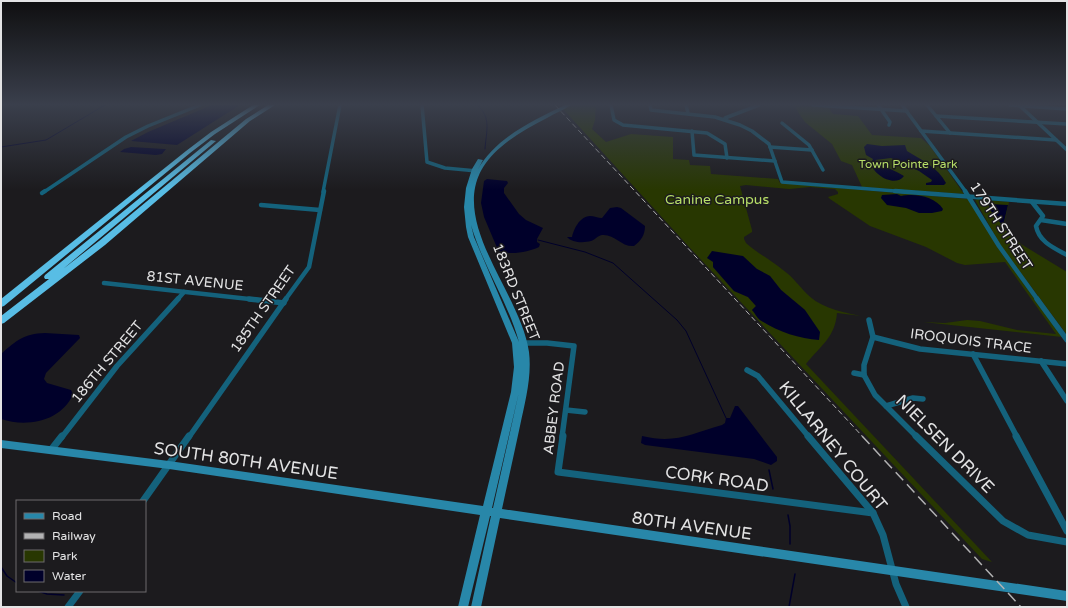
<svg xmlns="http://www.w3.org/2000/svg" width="1068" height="608" font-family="'Varela Round',sans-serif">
	<rect width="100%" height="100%" fill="#1c1b1e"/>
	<g fill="#283701" fill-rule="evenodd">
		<path d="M571,105H596L595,120L592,129L606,142L631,134L673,137V159L689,160L690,165L710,166L711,174L778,179L780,183L968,199L975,207L996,245L1062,337L923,322L945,323L967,320L980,321L1017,330L1056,334L1005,262L965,265L957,263L926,247L870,226L830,199L828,197L838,194V192L835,189L810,187L789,189L746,185L740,186L752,230V232L744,237V239L746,243C757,253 771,260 783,270C793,277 799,286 807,294C821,308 842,312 861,316L837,313C835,338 820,346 806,364L992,562L982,559L690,248L563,109ZM713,262L757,269L770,276L781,290L805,310L777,329L760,320L752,310L756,306L748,297L734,291L713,267Z"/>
		<polygon points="795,105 828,107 833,114 858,116 872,135 921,138 930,146 964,194 862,187 852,165 841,161 832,144 805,122 798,112"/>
		<polygon points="978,199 1009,202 1003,228 1021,244 1067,272 1067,335 1001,246 975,200"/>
	</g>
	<g fill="#00002a">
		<polygon points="212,105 240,105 177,145 131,141 148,132"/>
		<path d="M867,144L882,146L905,145L907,151C921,160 938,167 946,183L944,185H926V183L931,182L932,180L919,171L891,158L875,160C883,167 895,170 904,176C895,188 873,175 871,163L873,159L866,155L864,147Z"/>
		<polygon points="131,147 164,149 166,149 162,154 156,155 120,152 124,149"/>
		<path d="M487,179L507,181L508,183L504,188V193L519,214L526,220L543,228L537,239V242L540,244L539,247C529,252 508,256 498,250L484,217L481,203L484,181Z"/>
		<path d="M897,194L901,196C914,193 935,196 943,209L942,211L932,213H919L906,208L887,205L881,198L882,195Z"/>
		<polygon points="989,204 1008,205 1003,226 990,210"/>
		<path d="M617,207L621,208L645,226C645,235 641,241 634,246C621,247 615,234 602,235C597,236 595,240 591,241C584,243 572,243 567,237H572C574,229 579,217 590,216C594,216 598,218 602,218L610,208Z"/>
		<path d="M712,251L743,256L757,269L770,276L781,290L805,310L820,332L819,340C799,339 777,331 760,320C757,318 755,313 752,310L756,306L748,297L734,291L713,267V262L707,258Z"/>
		<path d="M45,333L79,335L80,338L46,373L44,379L47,383L71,390L73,394C62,421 27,428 1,419V354C17,340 23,334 45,333Z"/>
		<path d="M735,406H738L777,457V461L771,465L754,459L645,445L641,443L642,436C676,444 690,434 722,425L725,423L726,418H730Z"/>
	</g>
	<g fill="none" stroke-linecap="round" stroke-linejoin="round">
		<g stroke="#00002a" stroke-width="1">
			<path d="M477,105C492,117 486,132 485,149"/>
			<polyline points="1,147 46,140 105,105"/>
			<polyline points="538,240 585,252 613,263 677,320 686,331 726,418"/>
		</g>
		<g stroke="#00002a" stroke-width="1.5">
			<polyline points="769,470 773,489"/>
			<polyline points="788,515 790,526 790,544"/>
			<polyline points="1,567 7,576 17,583"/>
			<polyline points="38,591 47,594 64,595"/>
			<polyline points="789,607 795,574"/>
		</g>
		<g stroke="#14627c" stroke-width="3.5">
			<polyline points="422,105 427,162 445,168 477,171"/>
			<polyline points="611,105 614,120 623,125 707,133 725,144 727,158"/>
			<polyline points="650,105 651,110 715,117 740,125 752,131 769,144 782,182 908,192"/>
			<polyline points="686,105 688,113"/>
			<polyline points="813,105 907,111"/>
			<polyline points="878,105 890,122 889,125"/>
			<polyline points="902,105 966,192"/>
			<polyline points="927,105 950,133"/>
			<polyline points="1010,105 1067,109"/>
			<polyline points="1019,105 1067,150"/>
			<polyline points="936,116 1067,124"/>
			<polyline points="725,118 759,105"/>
			<polyline points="782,123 809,145 823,170"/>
			<polyline points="692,131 694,155 775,161"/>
			<polyline points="921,131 1056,140"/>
			<polyline points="770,147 812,150"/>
			<polyline points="44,192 126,137 148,126 200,105"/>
			<polyline points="323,192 340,105"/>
		</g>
		<g stroke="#14627c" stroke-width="4.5">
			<polyline points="895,191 1067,204"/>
			<polyline points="965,191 999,246 1038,300"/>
			<polyline points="42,193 45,191"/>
			<path d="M1032,202L1043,216L1036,226C1039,242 1054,248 1067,255"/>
			<polyline points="261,205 320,210"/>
			<polyline points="1041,220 1067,224"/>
			<polyline points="104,283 258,300"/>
			<polyline points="177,300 184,292"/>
			<polyline points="285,300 309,267 324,191"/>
		</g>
		<g stroke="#14627c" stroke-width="5.5">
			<polyline points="249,299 284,303"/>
			<polyline points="1037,299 1067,340"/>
			<polyline points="869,320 873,337 864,365 864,375 875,395 917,437"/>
			<polyline points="873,337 920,349 1067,364"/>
			<polyline points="522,343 547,343 574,346 562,437"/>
			<polyline points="973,354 1017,437"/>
			<polyline points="1041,361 1067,401"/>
			<polyline points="747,370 758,376 809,437"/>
			<polyline points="854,373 864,375"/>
			<polyline points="886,406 913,398 923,399"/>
			<polyline points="566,410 585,412"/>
			<polyline points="62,437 117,366 178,299"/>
			<polyline points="189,437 286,299"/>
		</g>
		<g stroke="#14627c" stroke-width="7">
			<polyline points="563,436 558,472 873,513"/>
			<polyline points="808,436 873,513 883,535 896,584 906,607"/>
			<polyline points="916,436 1003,521 1028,535 1067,542"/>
			<polyline points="1016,436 1067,531"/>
			<polyline points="51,450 62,436"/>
			<polyline points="143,501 189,436"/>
			<polyline points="68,607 80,591"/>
		</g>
		<path fill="#2887a9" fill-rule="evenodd" d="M565,105H571C564,110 555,113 547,118C531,126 515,135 501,147C430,206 520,286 529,352C532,377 525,402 520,426C514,454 508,481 502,509L1067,591V601L500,518L481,607H471L491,516H490L468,607H458L480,515L169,469L1,448V440L169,461L483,506L511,392L514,367L512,343L468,237L466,227L464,207L466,188L472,169L478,159L483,160L477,171C495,138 532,121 565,105ZM471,225C483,266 508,302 519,342L474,237ZM519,392L493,508H492Z"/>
		<g fill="#58bde5" fill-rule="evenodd">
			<polygon points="253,105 260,105 215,134 190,153 4,306 1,307 1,299 186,151 211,132"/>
			<polygon points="268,105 275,105 250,121 105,245 4,323 1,324 1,316 49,279 45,279 44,277 45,275 211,140 216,141 63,269 99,241 246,119"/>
		</g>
		<polyline stroke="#b2b2b3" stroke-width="1" stroke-dasharray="5.5 3" stroke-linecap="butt" points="555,105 863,437"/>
		<polyline stroke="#b2b2b3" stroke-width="1.5" stroke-dasharray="11 5.5" stroke-linecap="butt" points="862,436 1021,607"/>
	</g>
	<linearGradient id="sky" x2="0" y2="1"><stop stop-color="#0f0f10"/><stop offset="0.55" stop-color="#3a3f4c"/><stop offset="1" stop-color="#3a3f4c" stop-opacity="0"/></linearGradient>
	<rect width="1068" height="190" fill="url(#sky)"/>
	<g text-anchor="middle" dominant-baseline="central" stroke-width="3" stroke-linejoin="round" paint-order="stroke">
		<g font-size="12" fill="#b7de68" stroke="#1c1b1e">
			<text x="908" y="164">Town Pointe Park</text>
		</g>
		<g font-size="14" fill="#b7de68" stroke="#1c1b1e">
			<text x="717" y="199">Canine Campus</text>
		</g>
		<g font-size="14" fill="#e3e3e4" stroke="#1c1b1e">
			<text transform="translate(1001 226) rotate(57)">179TH STREET</text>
			<text transform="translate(195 281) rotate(6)">81ST AVENUE</text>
			<text transform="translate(516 292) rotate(68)">183RD STREET</text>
			<text transform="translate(263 309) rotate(-55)">185TH STREET</text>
			<text transform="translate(971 341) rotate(7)">IROQUOIS TRACE</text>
			<text transform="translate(107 362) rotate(-50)">186TH STREET</text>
			<text transform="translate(554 408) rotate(-83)">ABBEY ROAD</text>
		</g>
		<g font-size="17" fill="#e3e3e4" stroke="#1c1b1e">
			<text transform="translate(945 444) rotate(45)">NIELSEN DRIVE</text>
			<text transform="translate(833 446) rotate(51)">KILLARNEY COURT</text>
			<text transform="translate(246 461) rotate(8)">SOUTH 80TH AVENUE</text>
			<text transform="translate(717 479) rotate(8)">CORK ROAD</text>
			<text transform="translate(692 526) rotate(8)">80TH AVENUE</text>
		</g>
	</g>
	<rect width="1068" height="608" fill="none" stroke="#e3e3e4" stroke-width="4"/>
	<rect x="16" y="500" width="130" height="92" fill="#1c1b1e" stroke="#6c6b6d"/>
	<rect x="24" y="513" width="20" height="6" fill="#2887a9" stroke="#6c6b6d"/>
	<text x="52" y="520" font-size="12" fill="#e3e3e4">Road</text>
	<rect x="24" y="533" width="20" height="6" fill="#b2b2b3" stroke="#6c6b6d"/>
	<text x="52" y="540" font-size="12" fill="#e3e3e4">Railway</text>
	<rect x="24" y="550" width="20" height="12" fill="#283701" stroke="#6c6b6d"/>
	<text x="52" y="560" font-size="12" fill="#e3e3e4">Park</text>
	<rect x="24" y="570" width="20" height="12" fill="#00002a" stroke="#6c6b6d"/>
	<text x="52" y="580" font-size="12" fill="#e3e3e4">Water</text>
</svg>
